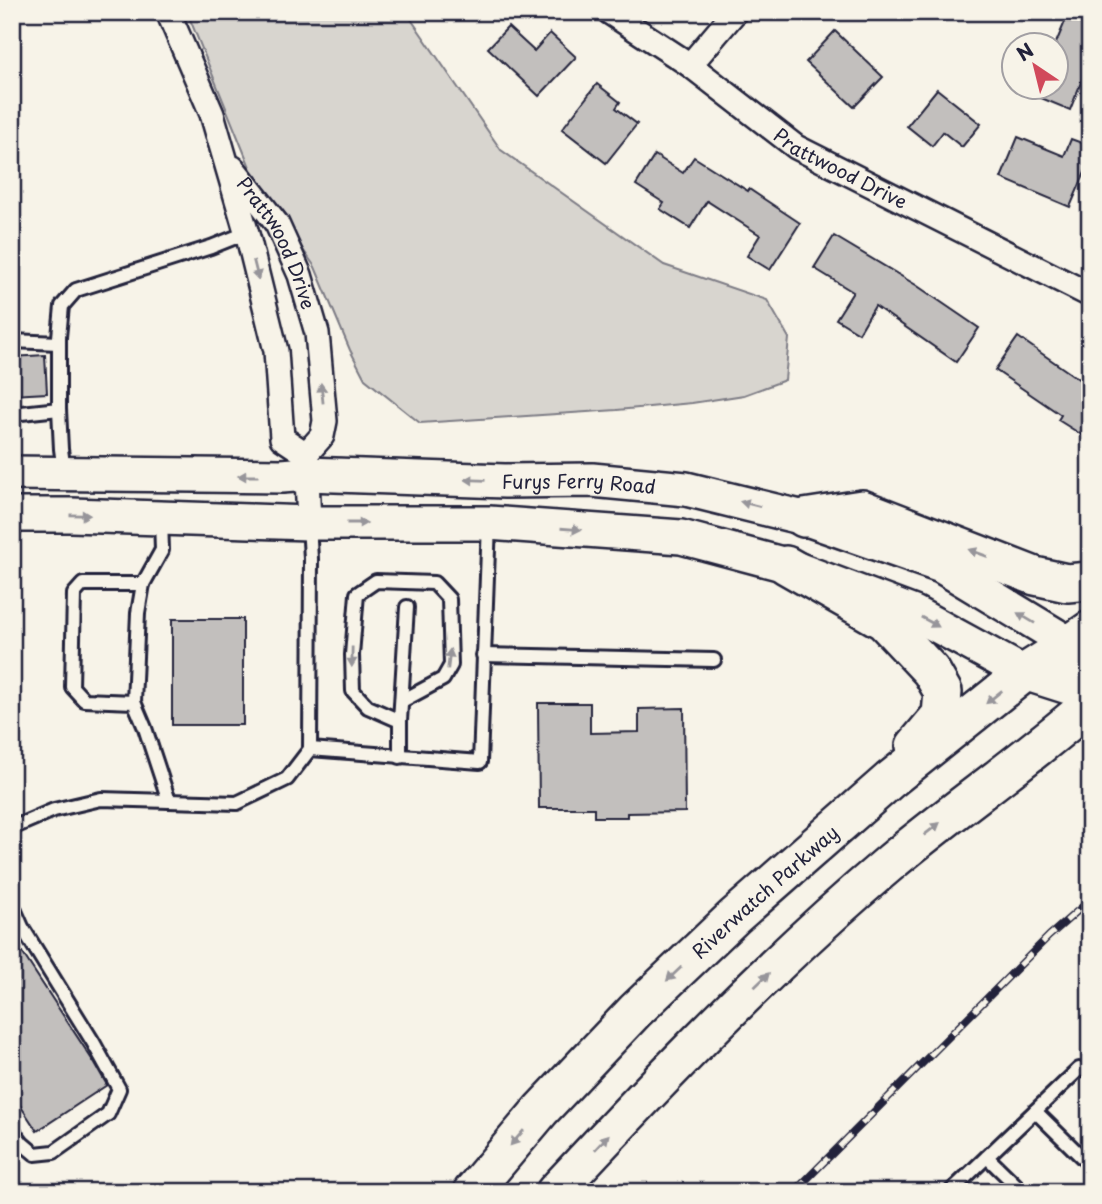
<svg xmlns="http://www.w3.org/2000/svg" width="1102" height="1204" font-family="'Playpen Sans',sans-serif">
	<rect width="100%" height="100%" fill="#f7f3e8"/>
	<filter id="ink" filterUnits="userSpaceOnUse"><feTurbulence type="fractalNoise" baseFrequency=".0143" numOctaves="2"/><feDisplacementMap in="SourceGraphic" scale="14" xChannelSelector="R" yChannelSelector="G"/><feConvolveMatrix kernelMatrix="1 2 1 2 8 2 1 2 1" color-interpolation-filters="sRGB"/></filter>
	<g filter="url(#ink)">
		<polygon fill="#d8d5cf" stroke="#7d7c85" stroke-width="2" points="187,12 406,12 501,150 664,265 767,300 789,338 785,380 744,395 692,403 617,410 420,423 365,379 350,350 315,267 256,182"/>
		<g fill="#c2bfbd" stroke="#22223b" stroke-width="2">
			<polygon points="1069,12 1090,12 1090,71 1086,70 1070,110 1017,88 1056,88 1056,43"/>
			<polygon points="508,27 534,51 550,33 576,57 539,96 488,48"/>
			<polygon points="835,31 883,77 854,107 806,62"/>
			<polygon points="597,84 620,102 616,108 637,124 606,163 562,129"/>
			<polygon points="937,89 981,124 962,147 943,132 932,146 907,126"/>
			<polygon points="1018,137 1064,156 1071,139 1090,146 1090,161 1070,207 1001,178"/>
			<polygon points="655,155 683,173 694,157 748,191 749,189 800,223 770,270 747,256 760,235 707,201 690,228 660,209 664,203 636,185"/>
			<polygon points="834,236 916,285 979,328 956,362 875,306 859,333 836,319 853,292 814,268"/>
			<polygon points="1018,337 1090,387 1090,440 1058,420 1061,415 995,370"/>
			<polygon points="45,355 47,393 12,395 12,357"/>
			<rect x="172" y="619" width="71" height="106"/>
			<polygon points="538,703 590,703 590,733 639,732 639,709 684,708 685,812 627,813 627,817 594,817 594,808 539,808"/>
			<polygon points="12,937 95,1064 107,1085 37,1131 12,1093"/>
		</g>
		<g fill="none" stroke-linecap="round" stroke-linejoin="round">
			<defs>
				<g id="lane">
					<polyline points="12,341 59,343"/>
					<polyline points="59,409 61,449 64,471"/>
					<polyline points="12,414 59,409 59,337 62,306 76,290 211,247 246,233"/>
					<polyline points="161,519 162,550 143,584 83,584 74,594 72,687 84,700 134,702 145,728 169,801"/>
					<polyline points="483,655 714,660"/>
					<polyline points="134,702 138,613 143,584"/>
					<polyline points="400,721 368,707 353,691 352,655 357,594 376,581 434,583 449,599 451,665 443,679 402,701"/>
					<polyline points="310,749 480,762 489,523"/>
					<polyline points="400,757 400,721 407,607"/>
					<polyline points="12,828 54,810 101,799 237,803 287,779 310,749 311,559 309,523"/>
					<polyline points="12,904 22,927 93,1042 119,1089 108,1114 54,1152 35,1154 22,1143 12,1130"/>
					<polyline points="1035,1111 1090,1165"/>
					<polyline points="987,1157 1023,1192"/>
					<polyline points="950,1192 1079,1069 1090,1071"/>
				</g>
				<g id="street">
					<polyline points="168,12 212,114 249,241 276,351 282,438 306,454"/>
					<path id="s1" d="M609,12L690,65L796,147L1090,295"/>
					<polyline points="690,65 735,12"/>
					<path id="s2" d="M233,168L277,224L300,275L317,333L325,421L322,436L306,454L309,523"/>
				</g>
				<g id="secondary">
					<path id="s3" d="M12,473L282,476L307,474L505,481L592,480L686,489L804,518L941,566L1070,644L1090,681"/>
					<polyline points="12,515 71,515 309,523 489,523 681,537 786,565 914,613 1024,673 1090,694"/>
				</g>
				<g id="primary">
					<polyline points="804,518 862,509 1035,576 1067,583 1090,581"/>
					<polyline points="786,565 884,621 931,671 943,692 941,715 915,746"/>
					<path id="s4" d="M472,1192L541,1110L635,1011L734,917L890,780L1024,673L1070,644L1090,630"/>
					<path d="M555,1192C662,1077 771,963 891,862C956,808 1026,760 1090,704"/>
				</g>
			</defs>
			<use href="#lane" stroke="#22223b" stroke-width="18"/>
			<use href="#street" stroke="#22223b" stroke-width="28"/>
			<use href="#secondary" stroke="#22223b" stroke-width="38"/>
			<use href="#primary" stroke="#22223b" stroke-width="42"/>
			<polyline stroke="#22223b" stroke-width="4.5" stroke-dasharray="5 5" stroke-linecap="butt" points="1087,764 1090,764"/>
			<use href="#lane" stroke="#f7f3e8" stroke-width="12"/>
			<use href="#street" stroke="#f7f3e8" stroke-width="23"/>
			<use href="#secondary" stroke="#f7f3e8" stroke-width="33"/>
			<use href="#primary" stroke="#f7f3e8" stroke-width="37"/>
			<defs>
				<polyline id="rail" points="794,1192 1049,936 1090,900"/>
			</defs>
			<use href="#rail" stroke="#22223b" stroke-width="8"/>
			<use href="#rail" stroke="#f7f3e8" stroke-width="5" stroke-dasharray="16" stroke-linecap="butt"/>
		</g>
		<defs><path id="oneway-solid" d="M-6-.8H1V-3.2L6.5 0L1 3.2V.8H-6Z" transform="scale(1.75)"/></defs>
		<g fill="#97959a">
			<use href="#oneway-solid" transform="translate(256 270) rotate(76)"/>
			<use href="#oneway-solid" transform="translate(322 393) rotate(-96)"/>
			<use href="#oneway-solid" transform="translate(248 476) rotate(-180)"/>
			<use href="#oneway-solid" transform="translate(475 480) rotate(-178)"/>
			<use href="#oneway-solid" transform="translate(750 504) rotate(-166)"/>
			<use href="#oneway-solid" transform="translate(80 515) rotate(1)"/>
			<use href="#oneway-solid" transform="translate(357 523)"/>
			<use href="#oneway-solid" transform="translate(571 529) rotate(4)"/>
			<use href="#oneway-solid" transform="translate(978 553) rotate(-160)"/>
			<use href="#oneway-solid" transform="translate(1026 618) rotate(-149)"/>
			<use href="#oneway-solid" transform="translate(930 622) rotate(29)"/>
			<use href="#oneway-solid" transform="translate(352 657) rotate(91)"/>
			<use href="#oneway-solid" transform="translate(449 659) rotate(-83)"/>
			<use href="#oneway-solid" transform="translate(994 697) rotate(141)"/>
			<use href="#oneway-solid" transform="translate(932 829) rotate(-38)"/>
			<use href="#oneway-solid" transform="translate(674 974) rotate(137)"/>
			<use href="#oneway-solid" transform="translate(762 980) rotate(-44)"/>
			<use href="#oneway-solid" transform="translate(517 1138) rotate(131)"/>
			<use href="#oneway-solid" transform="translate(602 1142) rotate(-47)"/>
		</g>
	</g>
	<g text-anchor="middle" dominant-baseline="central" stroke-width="5" stroke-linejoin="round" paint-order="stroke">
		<g font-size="19" fill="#22223b" stroke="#f7f3e8">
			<text stroke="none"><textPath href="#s1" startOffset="280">Prattwood Drive</textPath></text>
			<text stroke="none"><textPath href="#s2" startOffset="88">Prattwood Drive</textPath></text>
			<text stroke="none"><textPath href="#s3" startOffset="567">Furys Ferry Road</textPath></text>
			<text stroke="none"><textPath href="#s4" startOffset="420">Riverwatch Parkway</textPath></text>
		</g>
	</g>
	<rect width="1102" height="1204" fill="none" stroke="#f7f3e8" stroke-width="42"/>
	<rect x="21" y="21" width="1060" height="1162" fill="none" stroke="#22223b" stroke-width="2.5" filter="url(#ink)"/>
	<g transform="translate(1035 66) rotate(325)"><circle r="33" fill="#f7f3e8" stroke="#a29fa3" stroke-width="2"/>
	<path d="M0-5L12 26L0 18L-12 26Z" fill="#d1495b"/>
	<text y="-10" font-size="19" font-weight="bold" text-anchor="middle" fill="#22223b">N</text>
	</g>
</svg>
